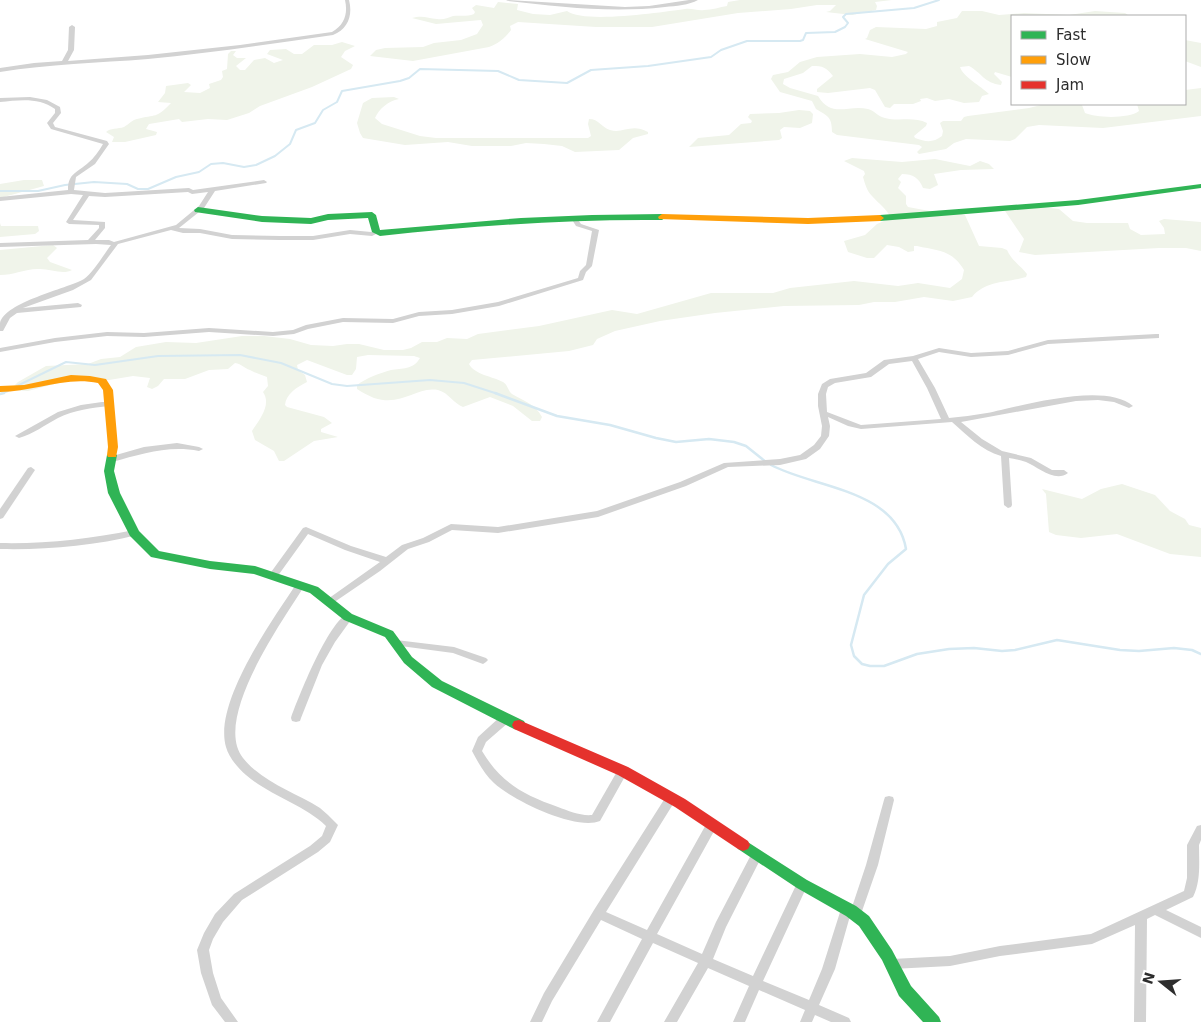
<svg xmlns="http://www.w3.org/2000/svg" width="1201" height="1022" font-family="'DejaVu Sans',sans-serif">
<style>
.green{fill:#f0f4ea}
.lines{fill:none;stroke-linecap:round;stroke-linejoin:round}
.stream-far1{stroke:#d6e9f2;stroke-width:2}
.stream{stroke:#d6e9f2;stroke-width:2.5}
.street{fill:#d2d2d2;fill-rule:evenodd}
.fast{fill:#30b455;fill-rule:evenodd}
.slow{fill:#ff9f0a;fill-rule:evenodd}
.jam{fill:#e5322d;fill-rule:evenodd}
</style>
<rect width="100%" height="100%" fill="#fff"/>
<g class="green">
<path d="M740 0H892L875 2 877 6 876 10 852 15 826 12 830 11 836 5H817L791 9 738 13 652 27H596L518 22 510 26 511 30C505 38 498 44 489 47L413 61 370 56 376 50 385 48 423 47 434 43 461 40 477 34 483 25 481 20 436 24 412 18C422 15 428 18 437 19 444 20 447 18 453 16 460 15 466 17 474 14L475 12 472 8 476 5 494 8 498 2 518 4 517 10 533 14 550 15 567 11C584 24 662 12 685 9 692 8 698 11 704 10 712 10 720 7 727 6L728 2Z"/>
<path d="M962 11H982L999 15 1024 13 1069 15 1095 11 1125 13 1128 15 1124 16H1012V77L995 72 994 74 1002 82 1001 85C984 83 982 73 969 66L960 67C963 77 981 86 989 94L982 96 979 102 964 103 949 99 935 101 927 98 920 99 921 101 913 104H894L890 108 885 107 875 90 870 88 828 93 817 92V89L833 76C826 67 823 66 812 66L803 73 784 79 783 84 790 88 818 96C832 119 848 104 868 109 874 110 878 117 885 118 899 122 913 116 927 123L926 126 914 136 915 138C926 142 933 143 942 136L943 131 940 123 943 121H961L964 117 968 116 1029 108 1045 104H1084L1082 105 1085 113C1096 118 1129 119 1139 111L1137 104H1185V90L1201 88V116L1103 128 1039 125 1027 127 1015 139 1010 141 966 139 954 143 946 149 919 154 917 152 922 147 919 145 837 135 832 132C832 117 828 116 816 109L812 101 780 92 771 79 773 75 788 72 800 62 817 57 860 54 892 57 906 54 908 52 865 39 867 38 870 30 876 27 926 29 937 26V22L957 18Z"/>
<path d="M1185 40 1201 43V67L1185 61Z"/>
<path d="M342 42 355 46 345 51 341 57 353 65 351 69 312 87 260 106 249 113 227 120 208 119 182 122 179 119 149 124 146 129 157 132 156 135 125 142H112L114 137 106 132C110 128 118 129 124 127 129 124 132 120 137 119 156 114 156 119 171 103L158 102 165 93 166 86 188 83 191 85 184 92 200 93 210 88 209 84 221 80 223 77 222 71 227 69 228 54 231 51H236L233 55 237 58H246L236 66 240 70H245L254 60 265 58 274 63 283 60 267 54 270 50 286 49 294 54H302L314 45H332Z"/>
<path d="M394 97 399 99C388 101 379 109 375 118L382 124 420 136 436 138H588L591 136 588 124 589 119C599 119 601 127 610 130 623 134 631 123 648 132V134L633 138 619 150 575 152 562 146 544 144 526 143 511 146H472L448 142 405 145 363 138 360 133 357 123 363 103 372 98Z"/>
<path d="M799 110 810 111 813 114 812 123 800 128 784 127 780 130 782 138 779 140 689 147 698 138 729 135 741 124 751 123 752 121 748 117 750 114 779 113Z"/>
<path d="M852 158 902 162 935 159 970 166 980 161 989 164 994 169 961 170 934 174 938 185 930 189 923 188C919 178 913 174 902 174L898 179 901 182 898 188 906 196V204L908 207 935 212H954L965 215 979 246 1002 248 1007 250C1012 261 1020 265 1027 274L1026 277C1007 283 986 280 972 297L953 301 924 297 895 302H874L859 305 784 306 715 313 660 321 615 331 597 339 593 345 569 351 472 360 469 364C475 375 492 376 503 382 508 385 508 391 512 394 524 401 535 404 542 417L540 421H532L513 406 490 397 463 407C453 403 449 393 438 390 416 386 403 407 374 398 368 395 363 393 357 389V385C366 378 380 373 391 370 402 368 413 370 420 358L414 356 368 355 357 357 356 369 352 375H347L307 360 297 365 298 370 305 375 307 382C297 387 286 394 285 405L287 407 324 417 332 423 321 429V432L338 437 314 441 284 461H279L274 451 255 440 252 431C259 420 272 405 263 392L268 386 267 377C261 375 255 373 250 370 244 368 242 364 235 363L228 369 209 370 185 379H164L158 386 152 389 147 387 150 378 133 376 97 382 85 379 58 383 28 391 10 390 18 382 46 366 88 364 101 359 120 357 136 347 166 342 196 343 242 336H264L290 339 311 345 333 346 347 344H359L384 350H403L411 348 422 342H437L447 338 467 339 478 334 539 326 612 310 637 314 711 293H773L790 288 854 281 898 286 918 283 950 288 962 279 964 270C952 250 939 251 917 246H914V251L908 252 899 247 887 245 874 258H867L848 252 844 241 865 235 877 224 891 218C886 208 879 204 872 196 867 191 865 184 863 177L865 174 864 171 844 161Z"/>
<path d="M24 180H42L44 186 0 198V184Z"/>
<path d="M1042 207 1059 209 1073 221 1087 223H1128L1130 229 1141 235 1165 234 1164 228 1159 221 1164 219 1201 222V251L1186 248H1159L1035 255 1019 252 1024 239 1005 211Z"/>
<path d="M0 223 1 226H38L39 231 35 234 0 237Z"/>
<path d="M53 245 57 248 47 258 50 262 72 270C63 275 51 269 40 269 27 268 14 275 0 275V250Z"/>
<path d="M1122 484 1155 495 1170 511 1185 519 1189 525 1201 528V557L1170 554 1117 534 1081 538 1056 535 1049 532 1046 494 1042 489 1082 499 1101 489Z"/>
</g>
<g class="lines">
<g class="stream-far1">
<path d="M0 191H38L65 185 94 182 127 184 138 189H148L176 177 199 172 211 164 223 163 244 167 256 165 275 156 290 144 296 130 315 123 323 110 337 102 342 91 400 81 409 78 420 69 498 71 519 80 567 83 591 70 648 66 711 57 721 50 747 41H800L803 40 806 33 835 32 845 27 848 23 843 17 846 14 914 8 939 0"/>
<path d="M17 386 66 362 95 365 158 356 240 355 281 363 332 384 347 386 430 380 464 383 498 394"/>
<path d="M0 394 8 391"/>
</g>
<g class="stream">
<path d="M495 393 557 416 610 425 656 438 676 442 709 439 734 442 746 446 766 462"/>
<path d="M0 394 4 393"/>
<path d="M771 465C814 488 896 489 906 549L888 564 864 595 851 645 854 656 862 664 870 666H884L917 654 949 649 974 648 1002 651 1015 650 1057 640 1120 650 1139 651 1174 648 1192 650 1201 654"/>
</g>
<g class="street">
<path d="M345 0H349C353 15 348 29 333 35 271 44 210 53 148 59 98 63 49 64 0 72V68L34 63 62 61 68 50 69 27 72 25 75 27 74 50 68 61 148 55 240 45 332 32C345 25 348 13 345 0Z"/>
<path d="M506 0 625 7 649 6 689 0H698C689 5 676 6 665 7 612 13 560 7 508 1Z"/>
<path d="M30 97 47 100 60 107 61 113 53 123 55 127 107 141 109 144 95 164 76 177 74 190 105 193 189 188 193 190 264 180 267 182 266 183 215 191 204 208 179 228 200 229 232 235 280 236H313L350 230 371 232 377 230 380 232 372 236 350 234 313 240H280L232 239 200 233H183L171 230 118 244 91 280 73 290 23 308 78 303 82 305 81 307 17 313 10 318 3 331H0C0 329 0 326 0 323 5 302 66 289 84 279 93 273 104 254 111 245L96 244 0 247V243L88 240 99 228V225L69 224 66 222 83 195 71 194 0 201V197L68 190C68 173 77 173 88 163 94 158 99 151 103 144L51 129 47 123 55 113V109C39 97 19 100 0 102V98ZM188 192 192 194 208 192 199 206 176 225 114 242 109 240H95L105 228V222L73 220 89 196 105 197Z"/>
<path d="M574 216 576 217 581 224 599 230 592 266 586 272 583 280 499 306 452 314 419 316 393 323 343 322 308 329 294 334 273 336 209 332 144 337 107 336 55 342 0 352V348L55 338 107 332 144 333 209 328 273 332 293 330 306 325 343 318 393 319 419 312 452 310 498 302 578 278 580 271 586 265 592 231 576 226 571 218Z"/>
<path d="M1156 334H1159V338L1048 344 1008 355 971 357 939 352 918 359 935 388 949 418C961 417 974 415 987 413 1021 406 1105 381 1133 406L1129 408 1114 402 1098 400 1076 401 961 422 982 439 1002 451 1031 458 1052 470H1064L1068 473C1055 483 1038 467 1026 462 1021 460 1015 459 1009 458L1012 505 1011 507 1008 508 1004 505 1001 456C982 451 966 434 952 422L861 429 848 426 828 417 830 426 829 436 820 449 806 459 780 465 728 467 686 486 598 517 498 533 452 530 429 542 408 549 380 571 333 603H327L325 601 380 562 345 550 308 534 277 577 274 578 269 575 303 528 306 527 351 546 386 557 402 545 423 538 451 524 498 527 597 511 680 482 724 463 780 459 800 455 814 445 821 436 822 426 818 406V394L822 384 830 379 866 373 884 360 913 356 939 348 971 353 1008 351 1048 340ZM912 361 927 388 941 419 861 425 827 412 826 394 828 387 835 383 871 377 889 364Z"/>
<path d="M102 402H109L113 404 109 406C92 408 74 410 58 418 45 425 33 434 19 438L15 436 58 412 81 405Z"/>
<path d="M177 443 199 447 203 449 199 451C168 445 142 454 112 462L108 459 109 457 144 447Z"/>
<path d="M31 467 35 470 3 518 0 519V509L28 468Z"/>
<path d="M134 530 137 531 138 533 137 535C93 546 46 550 0 549V543C45 544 89 539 134 530Z"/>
<path d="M300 582 305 585C283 620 212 719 243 758 262 782 294 792 320 808L328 815 338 825 330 842 318 852 242 900 223 922 213 939 209 950 213 973 221 998 238 1022H225L212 1005 201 973 197 950 204 933 215 914 234 894 310 846 322 836 326 826C303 804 270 796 246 775 238 768 229 758 226 747 213 703 273 619 297 583Z"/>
<path d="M348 614 351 615 353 617 335 642 322 665 301 718 300 721 296 722 292 721 291 718C298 698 329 620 348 614Z"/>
<path d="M396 640 454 647 486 658 488 660 486 662 483 664 453 653 393 645 391 643 393 641Z"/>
<path d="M505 715 509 716 510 719 509 722 486 742 482 751C501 783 524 795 558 807 569 811 580 816 592 815L619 768 623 767 627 768 628 771 600 821C576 831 512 800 494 783 484 774 478 762 472 751L478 737 501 716Z"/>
<path d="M671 794 675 795 676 798 675 801 606 912 647 930 708 821 712 820 716 821 718 824 657 934 702 954 716 922 753 851 757 849 761 851 763 854 726 927 713 959 753 976 798 881 802 879 806 881 808 884 763 981 809 1000 822 969 841 909 843 906 847 904 852 907 866 865 884 800 885 797 889 796 893 797 894 800 878 865 861 914 859 918 855 919 850 916 835 969 819 1005 849 1018 851 1022H831L815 1015 812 1022H800L805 1010 759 990 745 1022H733L749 986 708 968 677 1022H664L698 963 653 943 610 1022H597L642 939 601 920 552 1001 542 1022H530L544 993 594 910 667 795Z"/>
<path d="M1201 825V840L1199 845C1199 863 1201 881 1193 897L1166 910 1201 927V938L1155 915 1147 919 1146 1022H1134L1135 925 1092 944 1000 956 950 966 892 969 888 968 886 964 888 960 892 959 950 956 1000 946 1091 934 1184 891 1187 878V845L1197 826Z"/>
</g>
<g class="fast">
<path d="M1201 184V188L1078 205 880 221 876 218 880 215 1078 200Z"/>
<path d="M198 207 262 216 311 218 328 214 372 212 376 215 380 230 521 218 592 215 662 214 666 217 662 220C568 219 474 226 380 236L372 232 368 218 328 220 311 224 262 222 195 212 194 210Z"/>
<path d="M112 452 117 455 114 471 120 493 139 531 159 551 210 561 255 566 318 587 352 614 393 631 412 657 442 681 524 721 526 725 524 729 519 730 514 729 432 687 404 663 385 637 344 620 310 593 254 574 210 569 151 557 130 536 108 493 104 471 107 455Z"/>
<path d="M743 839 807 880 856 906 869 916 892 950 911 986 939 1017 941 1022H923L899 996 882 960 859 926 846 916 797 888 738 849 736 845 738 841Z"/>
</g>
<g class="slow">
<path d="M662 214 808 218 880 215 884 218 880 221 808 224 659 219 658 217Z"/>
<path d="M71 375 90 376 106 379 113 390 118 447 116 457H108L107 455 108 447 103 390 98 383C65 376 33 392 0 392V386L24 385Z"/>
</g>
<path class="jam" d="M519 720 628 767 685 799 748 841 750 845 748 849 743 851 738 849 675 807 618 775 514 729 512 725 514 721Z"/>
</g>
<rect x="1011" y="15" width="175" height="90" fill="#ffffff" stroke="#ababab"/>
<rect x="1021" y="31" width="25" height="8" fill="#30b455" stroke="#ababab"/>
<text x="1056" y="40" font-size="15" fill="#2d2d2d">Fast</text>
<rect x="1021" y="56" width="25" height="8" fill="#ff9f0a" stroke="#ababab"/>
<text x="1056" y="65" font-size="15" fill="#2d2d2d">Slow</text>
<rect x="1021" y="81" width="25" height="8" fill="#e5322d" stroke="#ababab"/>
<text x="1056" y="90" font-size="15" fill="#2d2d2d">Jam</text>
<g transform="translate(1161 982) rotate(287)" stroke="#ffffff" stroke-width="4" paint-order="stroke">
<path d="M0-4L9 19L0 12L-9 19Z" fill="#2d2d2d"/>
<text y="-8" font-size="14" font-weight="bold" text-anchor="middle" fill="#2d2d2d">N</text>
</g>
</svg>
